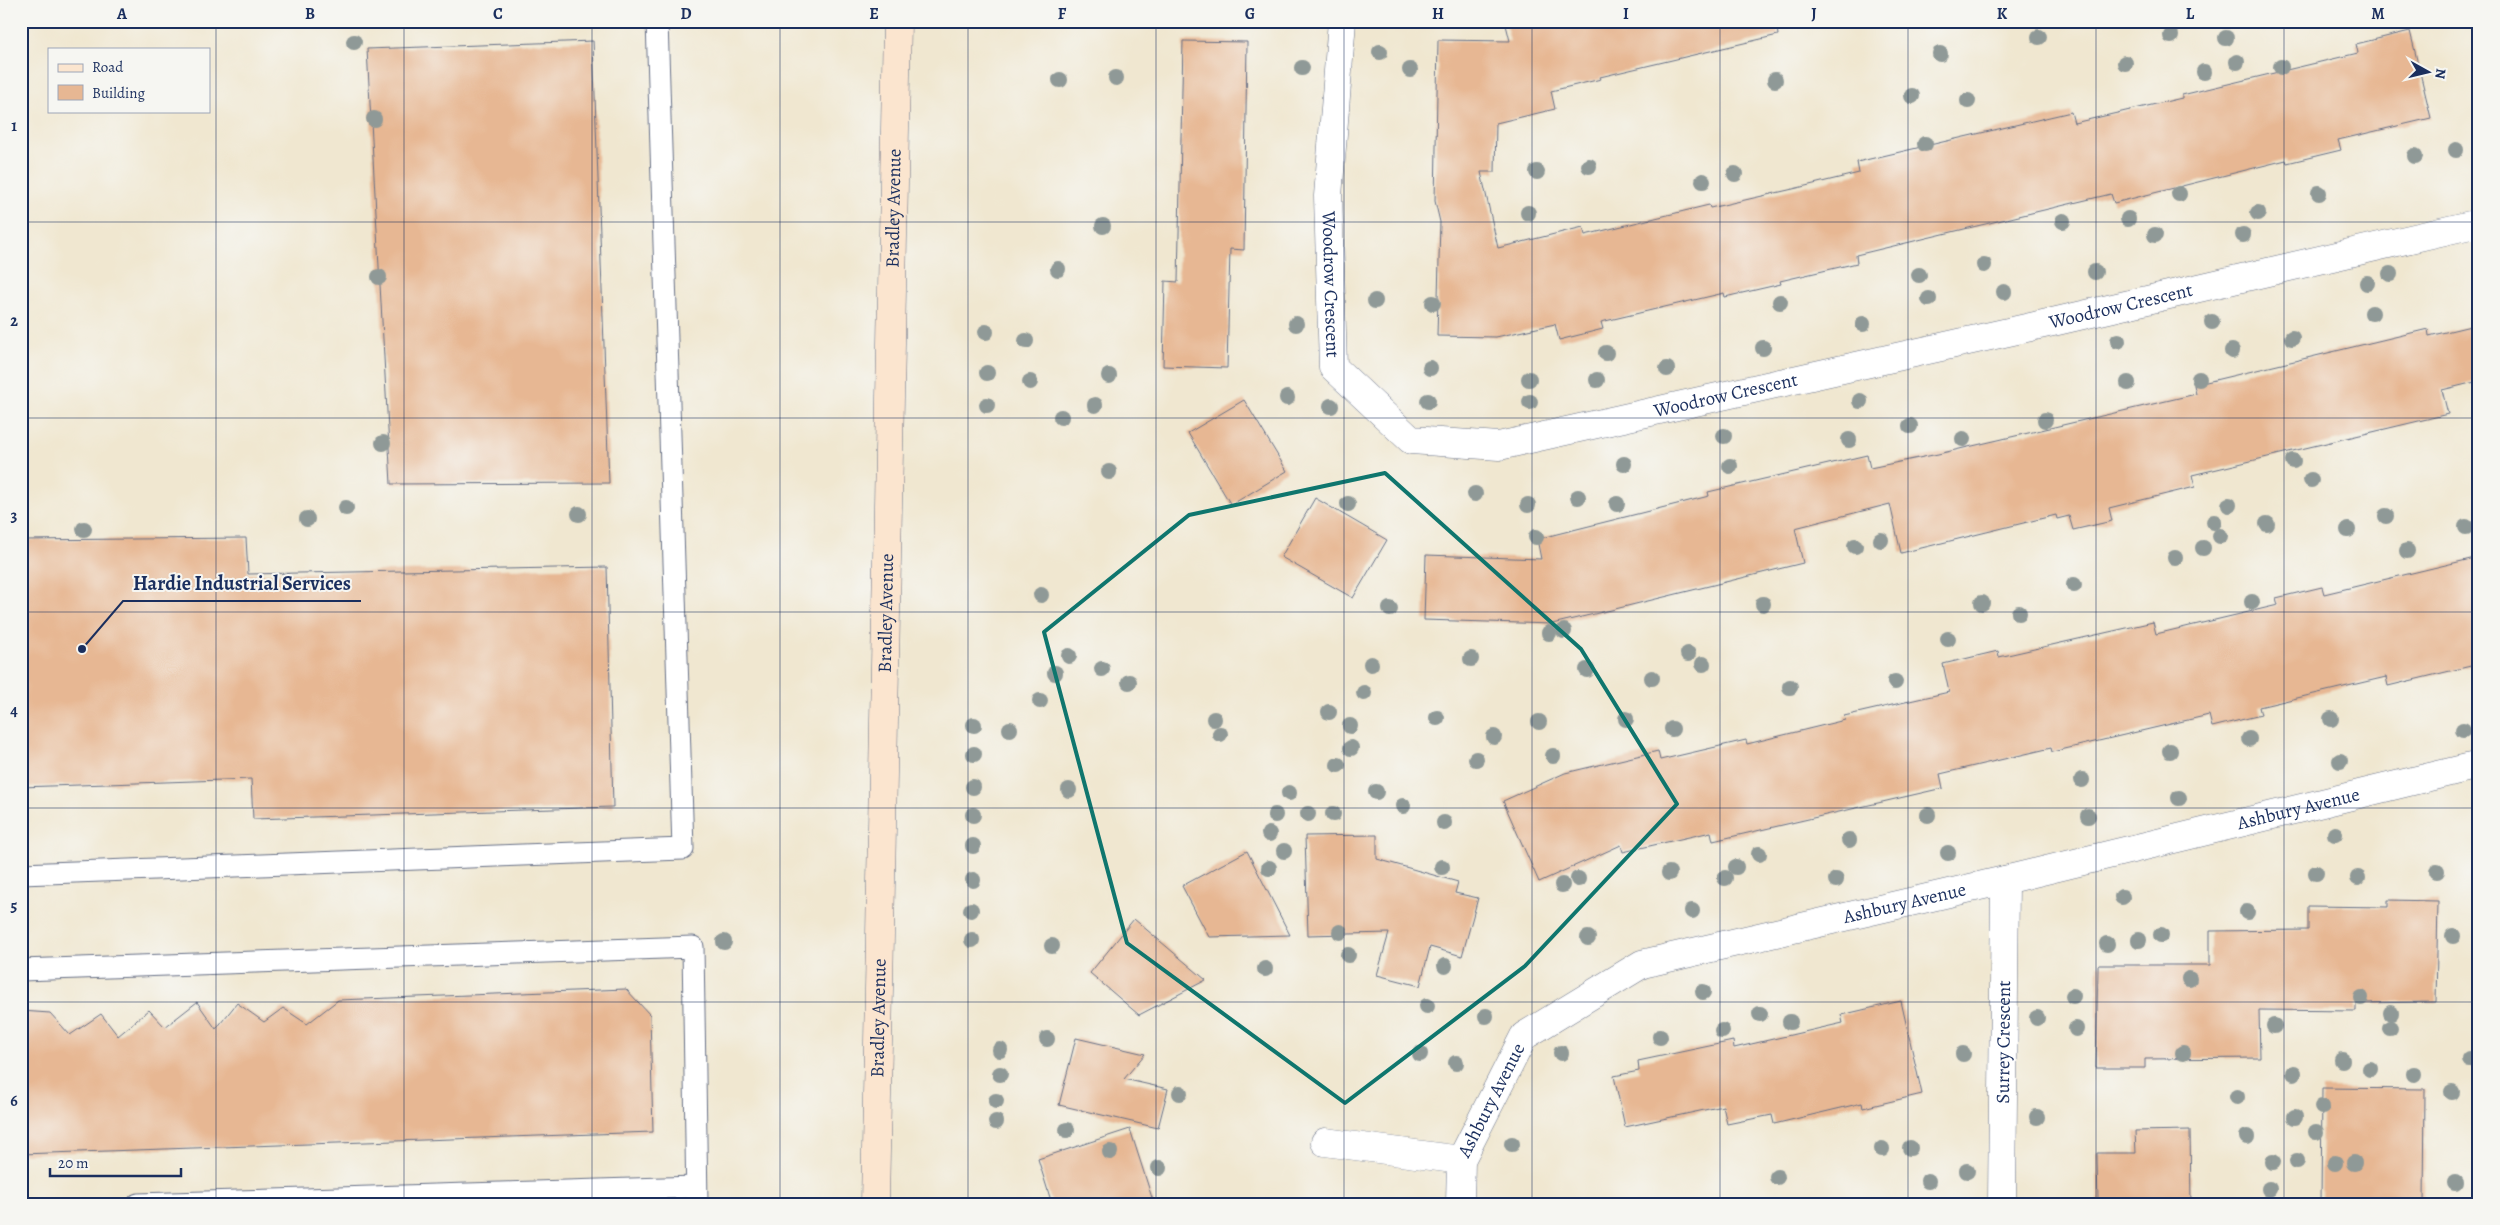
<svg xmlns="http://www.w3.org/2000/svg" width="2500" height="1225" font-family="Alegreya,serif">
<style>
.building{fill:#e7b793}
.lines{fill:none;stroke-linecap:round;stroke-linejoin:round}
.service-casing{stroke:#666f86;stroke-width:23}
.minor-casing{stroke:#666f86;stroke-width:29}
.secondary-casing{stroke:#666f86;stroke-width:29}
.service{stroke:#fff;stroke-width:21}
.minor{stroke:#fff;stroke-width:28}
.secondary{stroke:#fbe5cf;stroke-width:28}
.tree{fill:#8f9997}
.marked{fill:none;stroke:#0f766e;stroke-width:4;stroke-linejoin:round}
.grid{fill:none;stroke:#1b2f5e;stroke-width:1;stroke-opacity:0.55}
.labels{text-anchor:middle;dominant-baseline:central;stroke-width:4;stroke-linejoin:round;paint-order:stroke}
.street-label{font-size:19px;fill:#1b2f5e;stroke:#f6f6f2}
.leader{fill:none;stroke:#1b2f5e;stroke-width:2}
.callout-dot{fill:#1b2f5e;stroke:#f6f6f2;stroke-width:2}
.callout-label{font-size:20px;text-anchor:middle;font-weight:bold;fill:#1b2f5e;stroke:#f6f6f2;stroke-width:4;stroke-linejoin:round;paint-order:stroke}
.neatline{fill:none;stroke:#1b2f5e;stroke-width:2}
.grid-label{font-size:16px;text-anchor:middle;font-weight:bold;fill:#1b2f5e}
</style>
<rect width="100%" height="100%" fill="#f6f6f2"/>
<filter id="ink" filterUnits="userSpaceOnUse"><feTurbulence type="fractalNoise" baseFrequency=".02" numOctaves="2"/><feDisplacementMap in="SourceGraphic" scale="10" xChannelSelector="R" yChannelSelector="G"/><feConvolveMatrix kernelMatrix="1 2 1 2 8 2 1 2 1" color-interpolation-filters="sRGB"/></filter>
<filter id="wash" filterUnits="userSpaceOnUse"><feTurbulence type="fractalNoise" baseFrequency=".0096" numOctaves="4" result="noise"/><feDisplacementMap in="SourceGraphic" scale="20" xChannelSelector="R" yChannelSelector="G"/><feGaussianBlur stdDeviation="1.12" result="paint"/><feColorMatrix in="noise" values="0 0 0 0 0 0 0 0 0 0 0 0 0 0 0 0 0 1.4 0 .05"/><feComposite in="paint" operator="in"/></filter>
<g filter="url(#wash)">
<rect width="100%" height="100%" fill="#f0e7d0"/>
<g id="blocks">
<g class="building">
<path d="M1505 21H1776L1778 35 1600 77 1601 79 1551 91 1555 109 1496 123 1495 172H1481L1498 248 1583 227 1585 235 1709 205 1710 208 1793 189 1859 173 1857 162 2071 112 2074 123 2182 98V95L2358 53 2356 44 2410 31 2431 118 2338 140 2341 150 2287 163 2286 160 2114 203 2111 194 1935 236 1856 255 1857 263 1780 281 1781 284 1725 297 1724 293 1601 322 1603 329 1559 340 1555 324 1496 337 1437 336 1440 222 1435 201 1438 40 1510 41Z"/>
<path d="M593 41 609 483 391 484 367 49Z"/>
<path d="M1183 41 1247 42 1244 250 1230 249 1227 368 1163 366 1165 281 1178 282Z"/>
<path d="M2479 324V381L2442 390 2448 414 2192 475 2195 487 2109 508 2112 521 2073 530 2069 516 2057 519 2056 515 1901 553 1890 504 1795 528 1803 563 1611 610 1552 624 1424 620 1426 555 1541 559 1537 539 1709 496 1708 492 1867 455 1870 468 1938 454 2196 394 2194 385 2428 329 2429 336Z"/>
<path d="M1244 400 1287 471 1231 505 1188 433Z"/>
<path d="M1315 498 1387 540 1353 598 1281 557Z"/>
<path d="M246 538 248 574 607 567 613 807 253 819 251 779 21 787V540Z"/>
<path d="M2479 557V664L2388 686 2386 677 2259 707 2261 715 2212 727 2209 715 2052 752 2051 748 1940 774 1943 788 1713 841 1711 832 1623 852 1621 845 1539 882 1503 801 1565 773 1658 751 1660 760 1746 740 1747 744 1845 720 1844 716 1949 692 1943 664 1998 651 1999 657 2153 622 2156 634 2278 605 2276 598 2322 587 2324 594Z"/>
<path d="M1377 835V859L1458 882 1455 893 1478 898 1462 956 1430 947 1420 986 1377 975 1389 933 1308 935 1305 836Z"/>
<path d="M1247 851 1290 935 1209 937 1182 886Z"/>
<path d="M2388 900 2438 901 2436 1002 2356 1003V1011L2259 1010 2260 1058 2145 1059V1068H2096L2098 965H2210V931L2308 930V906L2388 907Z"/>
<path d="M1134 919 1206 980 1139 1015 1090 973Z"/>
<path d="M626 989 650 1015 653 1132 21 1154V1011L50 1013 70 1035 101 1014 118 1036 149 1010 165 1027 197 1002 216 1029 237 1003 264 1022 283 1008 307 1024 338 1000Z"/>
<path d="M1901 1001 1922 1094 1863 1108 1862 1103 1774 1124 1772 1115 1727 1124 1723 1106 1625 1127 1614 1076 1639 1071 1638 1061 1733 1041 1734 1048 1843 1023 1841 1015Z"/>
<path d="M1076 1038 1145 1054 1124 1079 1168 1089 1158 1128 1059 1105Z"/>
<path d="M2322 1088 2425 1089 2424 1204H2321Z"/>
<path d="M1130 1129 1154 1204H1052L1038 1159Z"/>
<path d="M2190 1130 2191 1204H2098L2097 1153H2136L2135 1131Z"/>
</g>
</g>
</g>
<g filter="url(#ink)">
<use href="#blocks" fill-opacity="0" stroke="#666f86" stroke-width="1"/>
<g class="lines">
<defs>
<g id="service">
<path d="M21 874 683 849 657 21"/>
<path d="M21 970 693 947 697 1204"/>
<path d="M138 1204 696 1187"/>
</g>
<g id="minor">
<path id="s1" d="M1342 21 1328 196 1333 367 1411 440 1499 446 2057 321 2479 223"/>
<path d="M1325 1142 1461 1160"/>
<path id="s2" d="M1460 1204 1461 1160 1524 1036 1642 964 2005 880 2479 765"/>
<path id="s3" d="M2002 1204 2005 880"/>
</g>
<g id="secondary">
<path id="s4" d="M875 1204 897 21"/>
</g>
</defs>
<use href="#service" class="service-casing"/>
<use href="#minor" class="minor-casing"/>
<use href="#secondary" class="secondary-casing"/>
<use href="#service" class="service"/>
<use href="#minor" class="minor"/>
<use href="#secondary" class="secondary"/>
</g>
<g class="tree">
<circle cx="2171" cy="36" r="8"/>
<circle cx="2039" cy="37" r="8"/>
<circle cx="2226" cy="38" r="8"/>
<circle cx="354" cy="42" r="8"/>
<circle cx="1380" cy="52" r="8"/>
<circle cx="1940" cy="54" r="8"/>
<circle cx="2237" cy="62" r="8"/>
<circle cx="2125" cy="63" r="8"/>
<circle cx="2281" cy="67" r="8"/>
<circle cx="1302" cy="68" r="8"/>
<circle cx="1410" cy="70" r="8"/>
<circle cx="2204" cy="72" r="8"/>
<circle cx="1116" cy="78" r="8"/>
<circle cx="1060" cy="80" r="8"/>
<circle cx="1775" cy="80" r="8"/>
<circle cx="1912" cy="96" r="8"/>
<circle cx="1968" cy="101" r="8"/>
<circle cx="374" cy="119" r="8"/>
<circle cx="1925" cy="144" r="8"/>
<circle cx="2456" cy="150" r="8"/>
<circle cx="2415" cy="156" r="8"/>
<circle cx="1589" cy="166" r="8"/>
<circle cx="1537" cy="172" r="8"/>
<circle cx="1735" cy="174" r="8"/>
<circle cx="1703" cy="181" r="8"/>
<circle cx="2319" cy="193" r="8"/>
<circle cx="2179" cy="194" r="8"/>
<circle cx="1528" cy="213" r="8"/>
<circle cx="2258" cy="213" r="8"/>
<circle cx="2128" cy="219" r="8"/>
<circle cx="2063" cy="221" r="8"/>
<circle cx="1103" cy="226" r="8"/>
<circle cx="2155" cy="235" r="8"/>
<circle cx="2243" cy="235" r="8"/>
<circle cx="1984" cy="265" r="8"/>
<circle cx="1058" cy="269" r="8"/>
<circle cx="2095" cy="272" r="8"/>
<circle cx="2390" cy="274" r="8"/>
<circle cx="1919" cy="275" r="8"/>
<circle cx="379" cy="277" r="8"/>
<circle cx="2367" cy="283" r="8"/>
<circle cx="2004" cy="292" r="8"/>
<circle cx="1929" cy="299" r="8"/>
<circle cx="1375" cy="301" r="8"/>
<circle cx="1780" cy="302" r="8"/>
<circle cx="1433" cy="303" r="8"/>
<circle cx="2372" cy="313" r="8"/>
<circle cx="2212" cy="322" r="8"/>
<circle cx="1296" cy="324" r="8"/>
<circle cx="1863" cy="324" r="8"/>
<circle cx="986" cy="332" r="8"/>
<circle cx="2292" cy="338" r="8"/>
<circle cx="1026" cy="341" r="8"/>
<circle cx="2118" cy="341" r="8"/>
<circle cx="1763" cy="348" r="8"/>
<circle cx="2232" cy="351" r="8"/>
<circle cx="1606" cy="353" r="8"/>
<circle cx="1430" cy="368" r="8"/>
<circle cx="1667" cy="369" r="8"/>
<circle cx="987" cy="373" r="8"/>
<circle cx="1109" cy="376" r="8"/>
<circle cx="1529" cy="379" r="8"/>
<circle cx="2199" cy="379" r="8"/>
<circle cx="1597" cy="380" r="8"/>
<circle cx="1030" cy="382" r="8"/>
<circle cx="2128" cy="383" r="8"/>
<circle cx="1287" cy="398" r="8"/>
<circle cx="1428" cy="401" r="8"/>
<circle cx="1860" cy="401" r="8"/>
<circle cx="1530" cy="402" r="8"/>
<circle cx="987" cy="405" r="8"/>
<circle cx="1095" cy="405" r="8"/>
<circle cx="1331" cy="406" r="8"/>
<circle cx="1061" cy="417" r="8"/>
<circle cx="2045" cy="420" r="8"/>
<circle cx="1910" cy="426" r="8"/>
<circle cx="1724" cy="436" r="8"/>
<circle cx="1963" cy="439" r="8"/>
<circle cx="1849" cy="440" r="8"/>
<circle cx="383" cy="443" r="8"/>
<circle cx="2293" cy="461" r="8"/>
<circle cx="1624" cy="464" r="8"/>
<circle cx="1730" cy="466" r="8"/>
<circle cx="1109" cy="472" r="8"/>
<circle cx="2311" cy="480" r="8"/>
<circle cx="1475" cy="494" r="8"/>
<circle cx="1578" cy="497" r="8"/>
<circle cx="1348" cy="504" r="8"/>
<circle cx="1617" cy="504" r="8"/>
<circle cx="1528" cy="505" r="8"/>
<circle cx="2229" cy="505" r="8"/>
<circle cx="346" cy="508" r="8"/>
<circle cx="579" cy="514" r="8"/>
<circle cx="2386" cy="516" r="8"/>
<circle cx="307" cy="519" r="8"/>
<circle cx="2214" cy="522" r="8"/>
<circle cx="2267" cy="524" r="8"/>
<circle cx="2466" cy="527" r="8"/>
<circle cx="84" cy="529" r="8"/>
<circle cx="2348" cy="530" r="8"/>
<circle cx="2220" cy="536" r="8"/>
<circle cx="1536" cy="537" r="8"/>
<circle cx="1881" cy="540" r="8"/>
<circle cx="1855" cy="546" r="8"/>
<circle cx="2203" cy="548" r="8"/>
<circle cx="2407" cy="551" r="8"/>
<circle cx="2175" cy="558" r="8"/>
<circle cx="2074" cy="585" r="8"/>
<circle cx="1041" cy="595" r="8"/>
<circle cx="2252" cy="602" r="8"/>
<circle cx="1982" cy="603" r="8"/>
<circle cx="1763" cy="604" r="8"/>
<circle cx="1390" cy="609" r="8"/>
<circle cx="2019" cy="613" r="8"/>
<circle cx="1564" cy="631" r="8"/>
<circle cx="1549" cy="633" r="8"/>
<circle cx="1948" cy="639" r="8"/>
<circle cx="1688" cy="654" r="8"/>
<circle cx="1069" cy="656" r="8"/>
<circle cx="1471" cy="659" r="8"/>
<circle cx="1371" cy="664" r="8"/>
<circle cx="1703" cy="664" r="8"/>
<circle cx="1102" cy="669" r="8"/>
<circle cx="1587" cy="670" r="8"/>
<circle cx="1055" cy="673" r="8"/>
<circle cx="1652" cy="678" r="8"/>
<circle cx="1129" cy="682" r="8"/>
<circle cx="1895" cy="682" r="8"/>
<circle cx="1790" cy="687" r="8"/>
<circle cx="1364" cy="693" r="8"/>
<circle cx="1040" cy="701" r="8"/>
<circle cx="1329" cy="712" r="8"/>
<circle cx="1437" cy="718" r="8"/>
<circle cx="1214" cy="719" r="8"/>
<circle cx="1626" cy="719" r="8"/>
<circle cx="2331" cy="719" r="8"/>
<circle cx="1539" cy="722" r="8"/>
<circle cx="974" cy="725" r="8"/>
<circle cx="1350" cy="726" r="8"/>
<circle cx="1010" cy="729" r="8"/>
<circle cx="1672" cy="729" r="8"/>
<circle cx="2463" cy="730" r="8"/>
<circle cx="1220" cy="734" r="8"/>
<circle cx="1494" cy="737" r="8"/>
<circle cx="2249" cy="739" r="8"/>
<circle cx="1351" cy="748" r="8"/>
<circle cx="2170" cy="751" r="8"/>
<circle cx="974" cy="754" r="8"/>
<circle cx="1553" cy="756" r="8"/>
<circle cx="1476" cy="759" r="8"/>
<circle cx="2340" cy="761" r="8"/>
<circle cx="1338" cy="765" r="8"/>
<circle cx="2082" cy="780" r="8"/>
<circle cx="973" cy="787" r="8"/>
<circle cx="1069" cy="790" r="8"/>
<circle cx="1376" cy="792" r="8"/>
<circle cx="1289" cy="793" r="8"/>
<circle cx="2179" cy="798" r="8"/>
<circle cx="1403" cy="806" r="8"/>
<circle cx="1308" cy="814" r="8"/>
<circle cx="1333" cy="814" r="8"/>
<circle cx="973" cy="815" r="8"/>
<circle cx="1275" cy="815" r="8"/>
<circle cx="1928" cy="815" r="8"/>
<circle cx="2088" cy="816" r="8"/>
<circle cx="1444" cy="823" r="8"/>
<circle cx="1269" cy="834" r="8"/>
<circle cx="2335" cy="834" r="8"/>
<circle cx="1849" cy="840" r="8"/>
<circle cx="973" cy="846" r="8"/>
<circle cx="1284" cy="851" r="8"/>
<circle cx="1948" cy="853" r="8"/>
<circle cx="1759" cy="854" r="8"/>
<circle cx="1442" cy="867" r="8"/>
<circle cx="1736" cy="867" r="8"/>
<circle cx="1269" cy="868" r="8"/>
<circle cx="2437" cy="871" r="8"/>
<circle cx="1669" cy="873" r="8"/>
<circle cx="2316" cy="873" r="8"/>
<circle cx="1725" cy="878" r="8"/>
<circle cx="2358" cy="878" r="8"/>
<circle cx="1578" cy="879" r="8"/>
<circle cx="973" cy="880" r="8"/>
<circle cx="1836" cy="880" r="8"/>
<circle cx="1562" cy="885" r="8"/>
<circle cx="2122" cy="897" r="8"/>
<circle cx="971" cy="910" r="8"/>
<circle cx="1692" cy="911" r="8"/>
<circle cx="2247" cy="912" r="8"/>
<circle cx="1340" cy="932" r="8"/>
<circle cx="2161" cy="935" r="8"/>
<circle cx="2453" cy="936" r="8"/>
<circle cx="1588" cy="938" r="8"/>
<circle cx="972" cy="940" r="8"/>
<circle cx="2139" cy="940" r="8"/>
<circle cx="724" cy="942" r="8"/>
<circle cx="2107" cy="944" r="8"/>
<circle cx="1052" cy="946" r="8"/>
<circle cx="1348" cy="955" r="8"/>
<circle cx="1445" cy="966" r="8"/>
<circle cx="1265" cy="969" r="8"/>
<circle cx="2189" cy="979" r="8"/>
<circle cx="1703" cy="992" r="8"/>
<circle cx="2073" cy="996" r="8"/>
<circle cx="2361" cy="998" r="8"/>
<circle cx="1427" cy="1006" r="8"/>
<circle cx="2391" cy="1013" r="8"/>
<circle cx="1760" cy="1014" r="8"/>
<circle cx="1486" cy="1016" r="8"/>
<circle cx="2037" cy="1018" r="8"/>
<circle cx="1790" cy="1022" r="8"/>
<circle cx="2274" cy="1026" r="8"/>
<circle cx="2390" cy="1028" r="8"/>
<circle cx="2076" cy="1029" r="8"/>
<circle cx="1722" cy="1031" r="8"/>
<circle cx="1660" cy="1037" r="8"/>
<circle cx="1047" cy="1039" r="8"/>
<circle cx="1000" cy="1050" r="8"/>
<circle cx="1561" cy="1053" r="8"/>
<circle cx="2183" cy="1053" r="8"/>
<circle cx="1420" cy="1054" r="8"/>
<circle cx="1963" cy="1054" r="8"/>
<circle cx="2469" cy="1059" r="8"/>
<circle cx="2342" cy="1060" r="8"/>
<circle cx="1456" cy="1063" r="8"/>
<circle cx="2370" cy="1069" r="8"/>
<circle cx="2294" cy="1073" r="8"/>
<circle cx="1000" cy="1074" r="8"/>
<circle cx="2414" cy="1074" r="8"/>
<circle cx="2452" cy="1092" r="8"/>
<circle cx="1180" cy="1093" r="8"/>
<circle cx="2237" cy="1097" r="8"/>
<circle cx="996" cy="1101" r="8"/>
<circle cx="2322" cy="1107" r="8"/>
<circle cx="2037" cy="1117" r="8"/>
<circle cx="2295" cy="1117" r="8"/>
<circle cx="996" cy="1122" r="8"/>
<circle cx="1067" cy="1130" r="8"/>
<circle cx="2316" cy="1132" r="8"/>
<circle cx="2247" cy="1137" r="8"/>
<circle cx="1512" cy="1144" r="8"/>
<circle cx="1910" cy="1148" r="8"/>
<circle cx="1882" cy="1149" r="8"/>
<circle cx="1110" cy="1152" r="8"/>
<circle cx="2297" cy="1161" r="8"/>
<circle cx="2273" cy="1162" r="8"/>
<circle cx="2335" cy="1163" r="8"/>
<circle cx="2354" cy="1163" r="8"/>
<circle cx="1159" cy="1168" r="8"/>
<circle cx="1967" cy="1171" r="8"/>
<circle cx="1777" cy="1177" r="8"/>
<circle cx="1928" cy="1181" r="8"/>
<circle cx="2455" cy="1183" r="8"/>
<circle cx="2269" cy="1189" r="8"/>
</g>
</g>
<path class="marked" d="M1385 473 1581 649 1677 804 1525 966 1345 1103 1127 943 1044 632 1189 515Z"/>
<path class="grid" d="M216 21V1204M404 21V1204M592 21V1204M780 21V1204M968 21V1204M1156 21V1204M1344 21V1204M1532 21V1204M1720 21V1204M1908 21V1204M2096 21V1204M2284 21V1204M21 222H2479M21 418H2479M21 612H2479M21 808H2479M21 1002H2479"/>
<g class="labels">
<g class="street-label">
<text stroke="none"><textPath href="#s4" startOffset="996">Bradley Avenue</textPath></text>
<text stroke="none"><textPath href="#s1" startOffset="264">Woodrow Crescent</textPath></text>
<text stroke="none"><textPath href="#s1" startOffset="1179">Woodrow Crescent</textPath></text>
<text stroke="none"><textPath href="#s1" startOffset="774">Woodrow Crescent</textPath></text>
<text stroke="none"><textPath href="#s4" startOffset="591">Bradley Avenue</textPath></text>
<text stroke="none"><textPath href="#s2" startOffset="996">Ashbury Avenue</textPath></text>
<text stroke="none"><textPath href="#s2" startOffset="591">Ashbury Avenue</textPath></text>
<text stroke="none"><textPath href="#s4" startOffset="186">Bradley Avenue</textPath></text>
<text stroke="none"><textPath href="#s3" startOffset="162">Surrey Crescent</textPath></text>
<text stroke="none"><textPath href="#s2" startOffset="111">Ashbury Avenue</textPath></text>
</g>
</g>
<path class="leader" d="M82 649L123 601H361"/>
<circle class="callout-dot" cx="82" cy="649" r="5"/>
<g class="callout-label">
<text x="242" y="590">Hardie Industrial Services</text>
</g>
<rect width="2500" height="1225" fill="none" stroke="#f6f6f2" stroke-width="55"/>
<rect x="48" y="48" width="162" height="65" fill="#f6f6f2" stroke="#9ea6b7"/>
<rect x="58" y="64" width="25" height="8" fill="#fbe5cf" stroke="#9ea6b7"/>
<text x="92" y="72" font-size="15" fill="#1b2f5e">Road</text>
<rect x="58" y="85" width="25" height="15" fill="#e7b793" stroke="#9ea6b7"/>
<text x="92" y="98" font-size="15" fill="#1b2f5e">Building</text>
<g transform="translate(2428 72) rotate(98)" stroke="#f6f6f2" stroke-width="4" paint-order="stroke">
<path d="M0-4L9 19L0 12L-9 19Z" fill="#1b2f5e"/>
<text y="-8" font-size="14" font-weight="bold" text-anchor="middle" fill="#1b2f5e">N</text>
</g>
<path d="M50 1168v8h131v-8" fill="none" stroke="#1b2f5e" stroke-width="2.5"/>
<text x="58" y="1168" font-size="15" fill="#1b2f5e" stroke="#f6f6f2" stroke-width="4" paint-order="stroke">20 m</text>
<rect x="28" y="28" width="2444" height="1170" class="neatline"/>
<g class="grid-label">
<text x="122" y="19">A</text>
<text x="310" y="19">B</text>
<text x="498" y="19">C</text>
<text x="686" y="19">D</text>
<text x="874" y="19">E</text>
<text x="1062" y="19">F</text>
<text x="1250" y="19">G</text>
<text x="1438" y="19">H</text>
<text x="1626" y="19">I</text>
<text x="1814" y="19">J</text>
<text x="2002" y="19">K</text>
<text x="2190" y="19">L</text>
<text x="2378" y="19">M</text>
<text x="14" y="131">1</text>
<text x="14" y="326">2</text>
<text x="14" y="521">3</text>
<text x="14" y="716">4</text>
<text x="14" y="911">5</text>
<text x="14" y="1106">6</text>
</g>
</svg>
